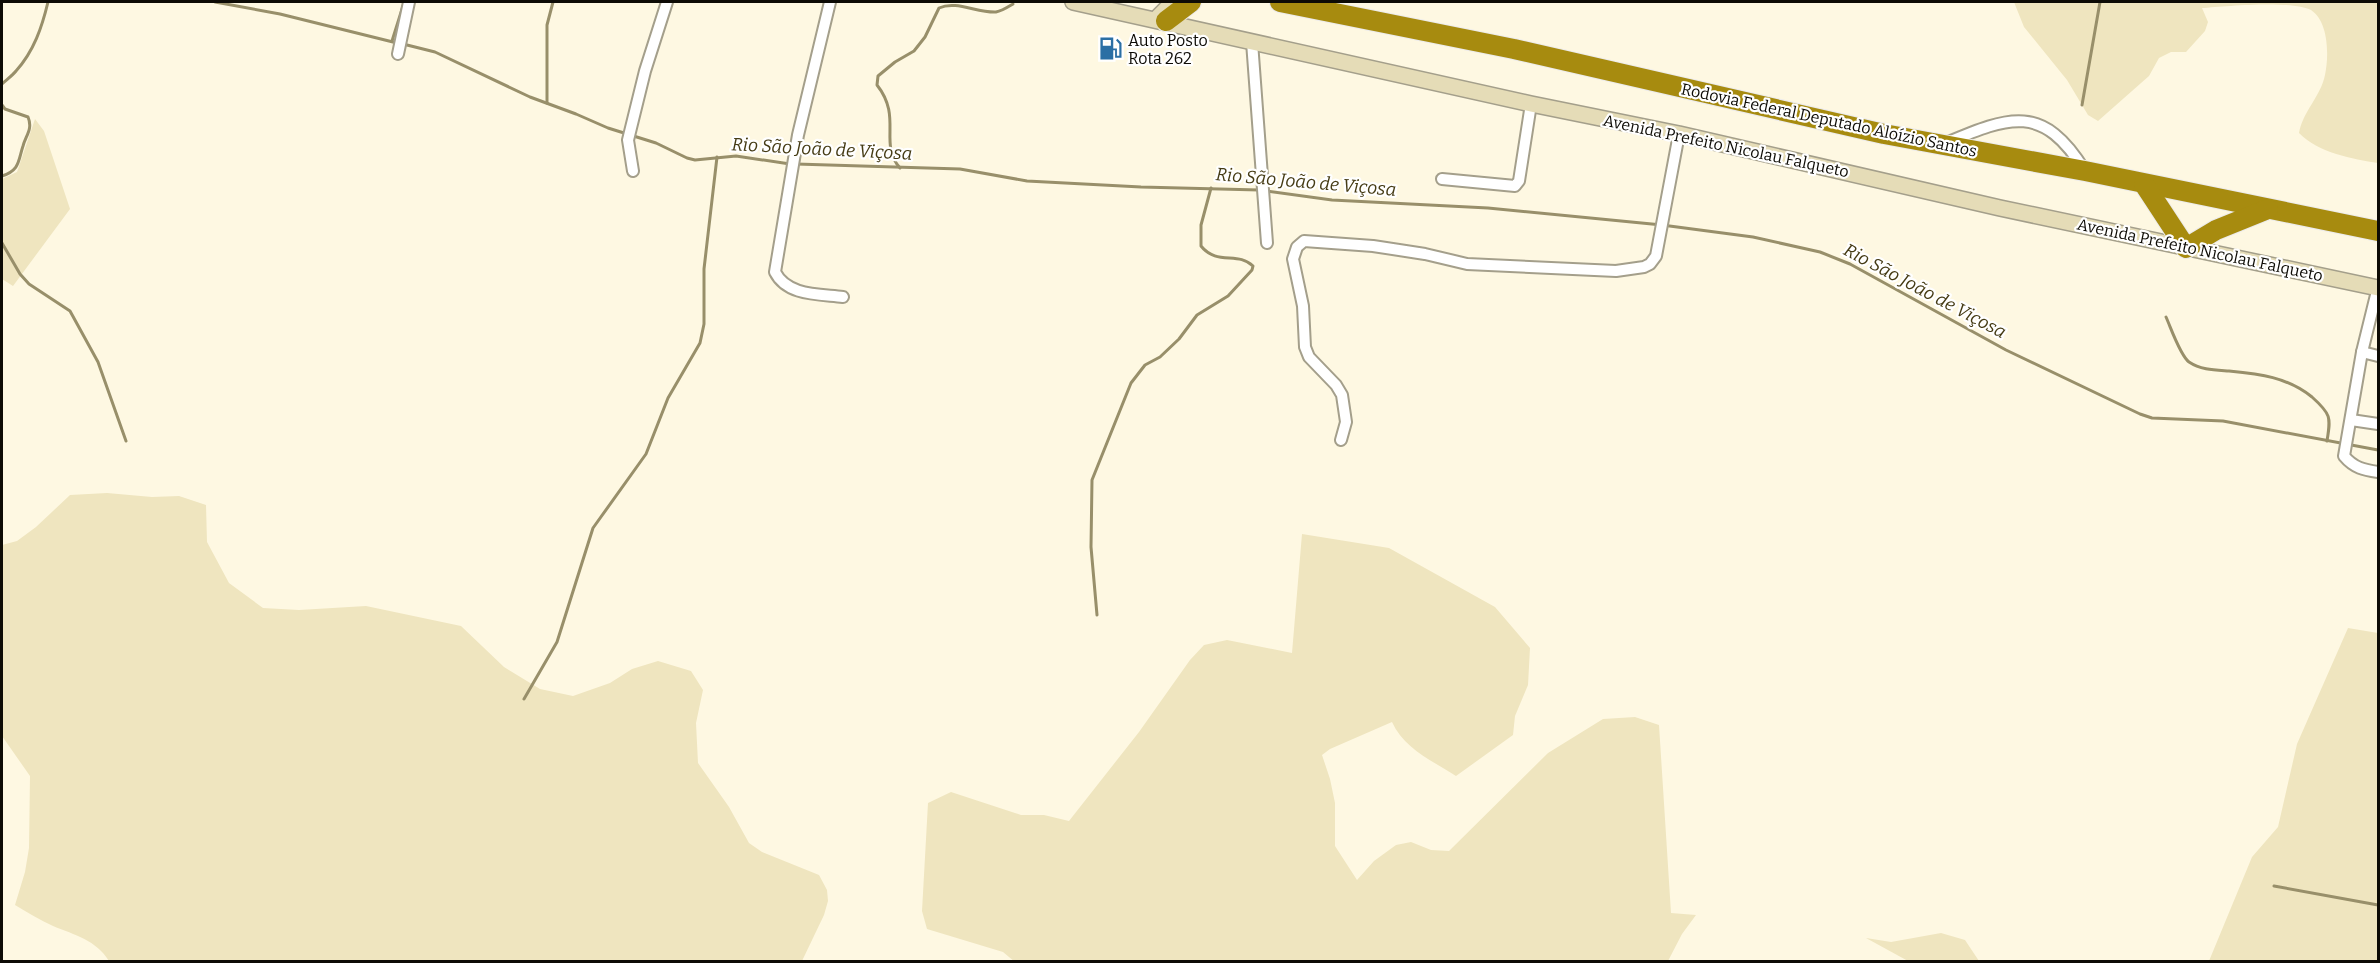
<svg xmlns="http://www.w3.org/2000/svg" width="2380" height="963" font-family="Bitter,serif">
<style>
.green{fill:#efe5bf}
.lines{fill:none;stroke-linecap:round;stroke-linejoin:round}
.stream{stroke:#988f6a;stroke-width:3}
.street-casing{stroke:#a49f8b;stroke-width:14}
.secondary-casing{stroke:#a49f8b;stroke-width:18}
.highway-casing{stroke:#ecebeb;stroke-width:22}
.street{stroke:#fff;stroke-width:10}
.secondary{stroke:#e5dcb7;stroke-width:15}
.highway{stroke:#a78b0f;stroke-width:20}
.labels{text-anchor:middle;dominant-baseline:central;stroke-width:4.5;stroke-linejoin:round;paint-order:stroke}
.poi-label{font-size:16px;fill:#0d0b05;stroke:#fff;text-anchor:start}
.street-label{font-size:16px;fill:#0d0b05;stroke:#fff}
.water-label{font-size:18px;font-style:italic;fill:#453b14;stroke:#fff}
</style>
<rect width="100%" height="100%" fill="#fef8e2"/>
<g class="green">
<path d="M2014 2H2378V163C2353 159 2318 153 2299 133 2303 111 2321 96 2325 75 2329 56 2329 22 2311 10 2292 0 2226 6 2202 8L2208 22 2205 31 2186 52H2171L2159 58 2149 76 2098 121 2088 115 2067 80 2024 27Z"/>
<path d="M35 119 44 131 70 209 13 286 2 279V179L17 172Z"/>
<path d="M107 493 152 497 179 496 206 505 207 542 229 583 263 608 299 610 366 606 461 626 504 667 540 689 573 696 610 683 632 669 658 661 691 671 703 690 696 723 698 763 729 807 749 843 762 852 819 875 827 890 828 901 824 915 802 961H109C96 940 75 935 53 926 40 920 27 912 15 905L25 872 29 848 30 776 2 736V545L17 541 36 527 70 495Z"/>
<path d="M1302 534 1389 548 1495 607 1530 648 1528 685 1515 716 1513 735 1456 776C1433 761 1404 749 1392 722L1330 749 1322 755 1330 779 1335 803V846L1357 880 1374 861 1396 845 1411 842 1431 850 1449 851 1548 753 1603 719 1635 717 1659 725 1671 913 1696 915 1682 934 1668 961 1015 962 1003 952 927 929 922 911 928 803 951 792 1021 815H1044L1069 821 1139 732 1190 660 1204 645 1227 640 1292 653Z"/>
<path d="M2348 628 2378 633V961H2209L2252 857 2278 827 2297 744Z"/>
<path d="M1941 933 1965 940 1979 961H1908L1866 938 1891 942Z"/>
</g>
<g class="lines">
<g class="stream">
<path d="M215 2 280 14 397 43"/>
<path d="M392 41 403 6"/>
<path d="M403 44 435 52 530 97 576 114 608 128 656 143 687 158 695 160 736 156 790 164"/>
<path d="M2 84C6 80 12 76 16 71 34 51 42 27 48 2"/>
<path d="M547 103V25L553 2"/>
<path d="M2 105 5 109 28 117C33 129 26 135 23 146 18 161 20 170 2 176"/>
<path d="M2082 105 2100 2"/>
<path d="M796 164 960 169 1027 181 1141 187 1259 190"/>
<path d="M900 168C878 143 903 118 877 85L878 76 895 62 914 51 925 37 939 8C956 0 977 13 996 12 1002 11 1008 7 1013 4"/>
<path d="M1266 191 1332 200 1488 208 1662 225 1753 237 1820 252 1850 264 2006 350 2140 414 2152 418 2223 421 2378 450"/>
<path d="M2 243 20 274 29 284 70 311 98 362 126 441"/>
<path d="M2166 317C2171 328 2180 355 2189 362 2201 370 2215 370 2229 371 2260 374 2287 377 2312 397 2331 414 2331 417 2327 441"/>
<path d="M1097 615 1091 547 1092 480 1131 383 1145 365 1160 357 1179 339 1197 315 1228 296 1252 270 1253 266C1238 251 1217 266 1201 246V225L1211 188"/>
<path d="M524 699 557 642 593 528 646 454 668 398 700 343 704 324V269L717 157"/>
<path d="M2274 886 2378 905"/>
</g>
<defs>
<g id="street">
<path d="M830 2 798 135 775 272C787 296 819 294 843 297"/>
<path d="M1252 42 1267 243"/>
<path d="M398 54 409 2"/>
<path d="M1946 143C2010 116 2043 103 2085 171"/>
<path d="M633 171 628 140 645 71 667 2"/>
<path d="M1442 179 1515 186 1519 181 1531 104"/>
<path d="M2378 287 2362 352 2344 456C2354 468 2364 470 2378 472"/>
<path d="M2362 352 2378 356"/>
<path d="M2351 420 2378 424"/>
<path d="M1341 440 1346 422 1342 395 1336 385 1309 357 1305 347 1303 306 1293 259 1297 247 1304 241 1373 246 1425 254 1467 264 1616 271 1644 267 1650 264 1656 256 1679 134"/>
</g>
<g id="secondary">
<path d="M1073 2 1531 104 1679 134 2000 208 2378 288"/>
<path d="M1156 19 1173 2"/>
</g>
<g id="highway">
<path d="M1280 2 1514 49 1884 134 2085 171 2378 231"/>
<path d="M1166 21 1191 2"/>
<path d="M2144 184 2186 248 2216 230 2268 209"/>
</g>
</defs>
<use href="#street" class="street-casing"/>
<use href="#secondary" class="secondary-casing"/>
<use href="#highway" class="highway-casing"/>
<use href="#street" class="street"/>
<use href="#secondary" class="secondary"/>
<use href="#highway" class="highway"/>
</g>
<defs>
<symbol id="fuel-bare" viewBox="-9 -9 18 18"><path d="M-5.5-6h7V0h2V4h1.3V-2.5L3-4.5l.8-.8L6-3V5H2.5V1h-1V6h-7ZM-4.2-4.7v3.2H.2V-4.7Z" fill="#2b6fa4" stroke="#fff" stroke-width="2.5" paint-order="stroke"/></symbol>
</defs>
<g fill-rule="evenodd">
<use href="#fuel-bare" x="1094" y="32" width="33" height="33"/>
</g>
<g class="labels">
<g class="poi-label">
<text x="1128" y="40">Auto Posto<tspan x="1128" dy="18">Rota 262</tspan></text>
</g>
<g class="street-label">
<text transform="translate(1829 120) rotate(12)">Rodovia Federal Deputado Aloízio Santos</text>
<text transform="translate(1726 146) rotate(12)">Avenida Prefeito Nicolau Falqueto</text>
<text transform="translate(2200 250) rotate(12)">Avenida Prefeito Nicolau Falqueto</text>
</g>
<g class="water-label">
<text transform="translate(822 149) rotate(3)">Rio São João de Viçosa</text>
<text transform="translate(1306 182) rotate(5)">Rio São João de Viçosa</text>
<text transform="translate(1925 291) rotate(28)">Rio São João de Viçosa</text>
</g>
</g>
<rect width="2380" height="963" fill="none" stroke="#0d0b05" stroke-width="6"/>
</svg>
